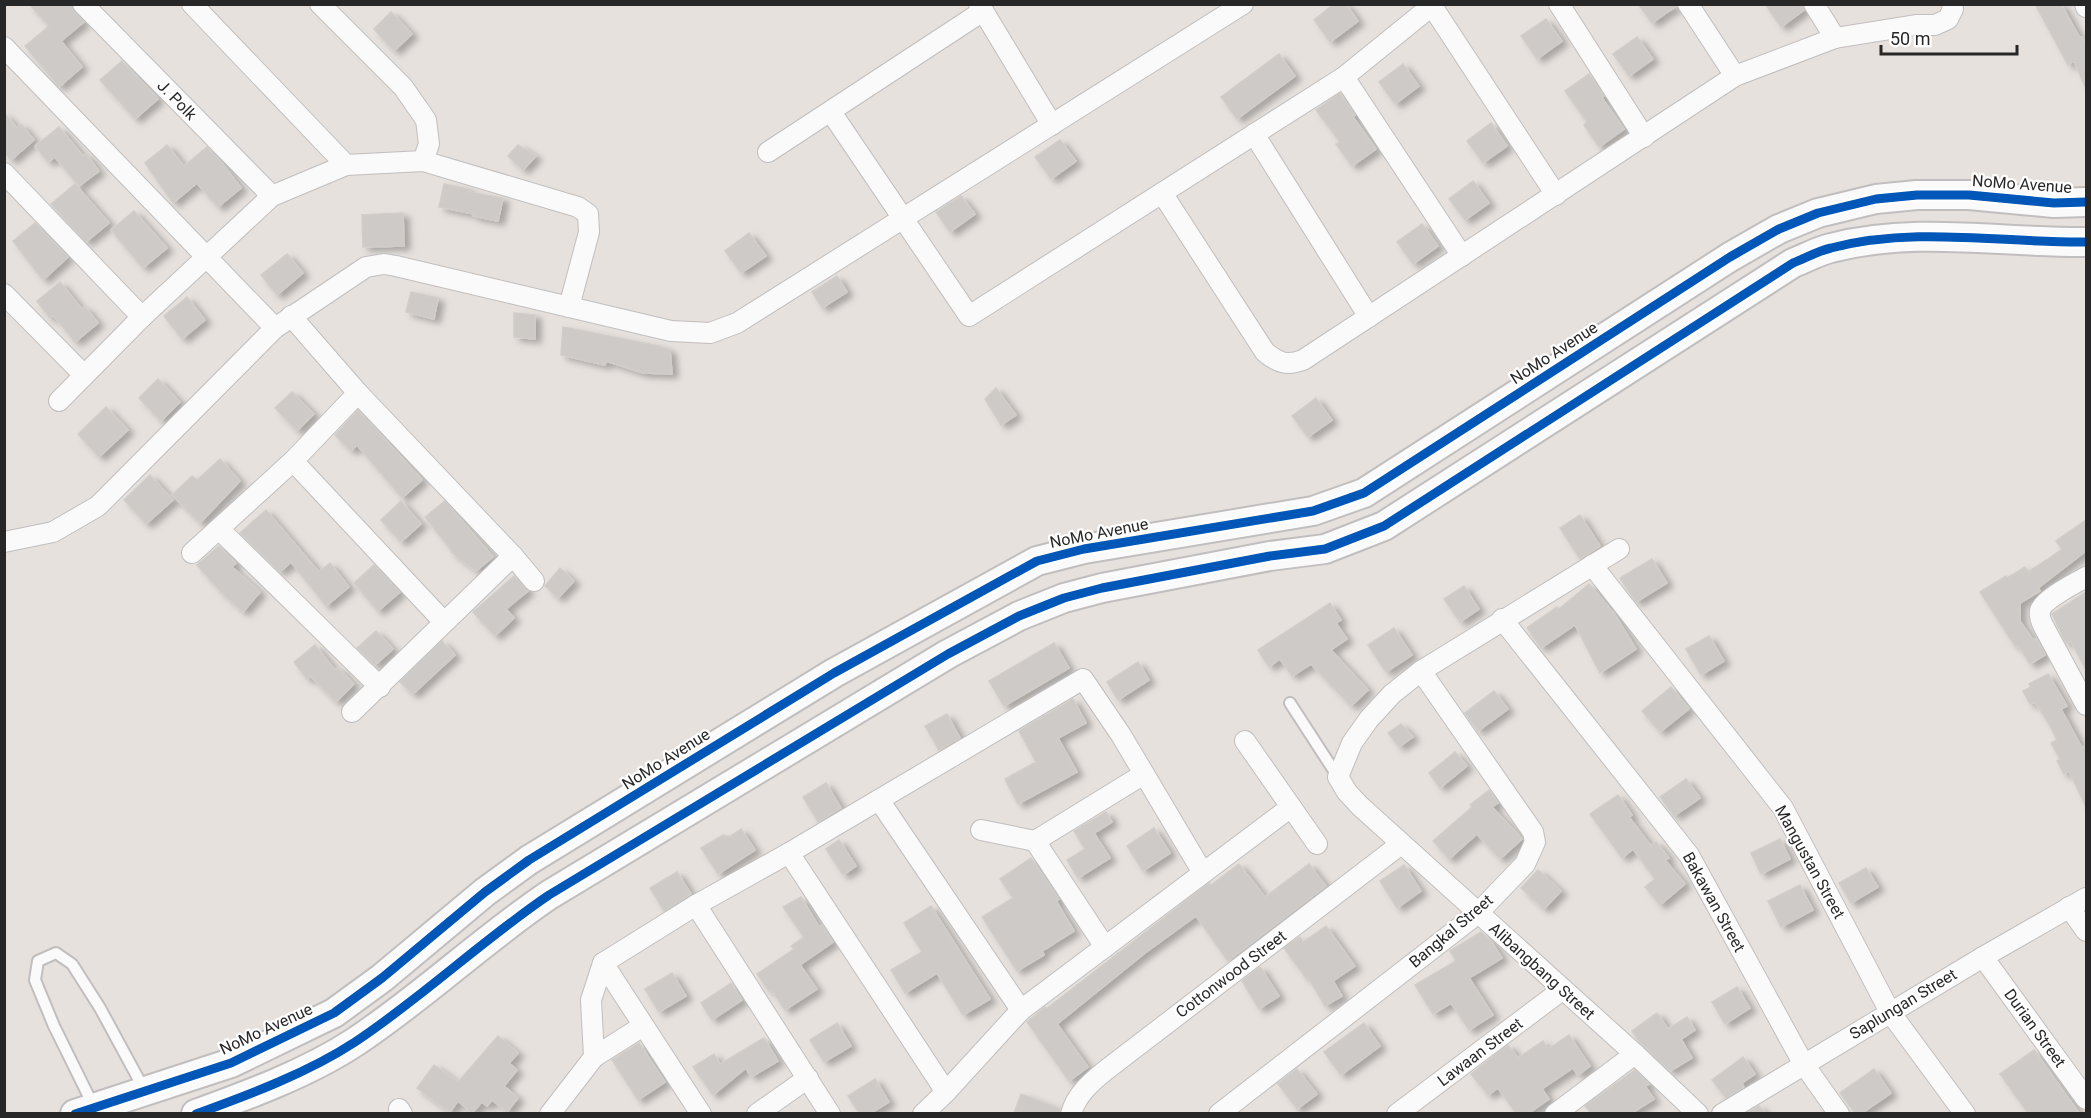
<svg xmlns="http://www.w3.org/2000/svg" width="2091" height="1118" font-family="Roboto,sans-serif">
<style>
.building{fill:#cdcac7;stroke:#d1cdc9;stroke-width:1.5;filter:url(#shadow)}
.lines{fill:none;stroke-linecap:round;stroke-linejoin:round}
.service-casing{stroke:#c0bebe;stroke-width:14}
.minor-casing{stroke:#c0bebe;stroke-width:22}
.secondary-casing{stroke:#c0bebe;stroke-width:32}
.service{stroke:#fbfafa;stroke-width:10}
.minor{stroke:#fbfafa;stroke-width:20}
.secondary{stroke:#fbfafa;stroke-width:28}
.cycleway-casing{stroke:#fff;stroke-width:13}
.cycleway{stroke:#0057b8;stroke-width:9}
.labels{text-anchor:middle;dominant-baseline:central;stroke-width:4.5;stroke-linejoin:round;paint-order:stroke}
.street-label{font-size:16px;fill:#272727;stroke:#fff}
</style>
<defs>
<filter id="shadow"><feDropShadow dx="6" dy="4" stdDeviation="3" flood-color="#0004"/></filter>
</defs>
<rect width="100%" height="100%" fill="#e6e1dd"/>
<g class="building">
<path d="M29 4H71L74 12 84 22 61 41 82 67 59 87 25 46 49 26Z"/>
<path d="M1334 4H1346L1358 21 1330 42 1314 20Z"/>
<path d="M1638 4H1676V6L1652 23Z"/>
<path d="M1765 4H1802L1804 10 1781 27Z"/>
<path d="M2035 4H2061L2080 38 2082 37 2086 45V89L2074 61 2068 65Z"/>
<path d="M391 12 412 34 394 51 374 29Z"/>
<path d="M1546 19 1562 41 1537 59 1521 36Z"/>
<path d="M1637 37 1653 59 1629 76 1613 54Z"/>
<path d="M1279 54 1295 76 1237 119 1221 97Z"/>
<path d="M122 61 158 99 135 119 100 80Z"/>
<path d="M1403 64 1419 86 1395 104 1379 82Z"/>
<path d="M1589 74 1604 96 1602 98 1624 129 1599 147 1584 125 1587 122 1565 91Z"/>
<path d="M1340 93 1355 115 1353 117 1376 149 1352 166 1336 144 1340 142 1316 110Z"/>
<path d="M4 113 17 128 21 124 34 140 11 160 4 152Z"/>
<path d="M1491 123 1507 146 1483 163 1467 141Z"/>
<path d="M59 127 83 156 86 154 99 171 79 186 55 157 48 162 35 146Z"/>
<path d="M1060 140 1076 161 1051 179 1035 157Z"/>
<path d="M167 145 184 166 207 147 221 162 241 188 218 207 197 183 173 203 145 163Z"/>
<path d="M518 145 536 156 523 170 508 156Z"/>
<path d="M1473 181 1489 203 1465 220 1449 199Z"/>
<path d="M75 184 109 223 86 242 51 204Z"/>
<path d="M444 184 469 189 468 192 503 198 498 221 473 216 474 214 439 207Z"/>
<path d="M961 196 975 214 950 232 936 212Z"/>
<path d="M134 211 167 248 143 268 111 230Z"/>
<path d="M403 213 404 246 363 247 362 215Z"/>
<path d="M35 223 68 257 43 280 13 241Z"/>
<path d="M1422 224 1438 246 1413 264 1397 242Z"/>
<path d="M749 233 766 256 741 273 725 251Z"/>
<path d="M287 254 303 273 277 295 261 275Z"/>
<path d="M837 276 847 292 822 308 812 292Z"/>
<path d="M60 282 82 309 85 307 98 323 75 342 53 315 50 318 37 301Z"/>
<path d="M411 292 438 298 434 319 406 312Z"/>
<path d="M187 297 205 320 182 339 164 316Z"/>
<path d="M514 313 535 315V339L514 337Z"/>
<path d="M563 327 659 346 670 350 672 374 643 373 606 361 605 365 561 355Z"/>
<path d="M158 379 180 402 161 421 139 398Z"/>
<path d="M996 388 1016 415 1001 425 985 399Z"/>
<path d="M292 392 314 414 297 431 275 408Z"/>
<path d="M1316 398 1332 420 1308 437 1292 416Z"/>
<path d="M106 407 128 430 99 457 78 434Z"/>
<path d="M358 410 422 480 402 498 357 445 351 451 335 435Z"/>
<path d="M220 459 240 481 200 523 172 495 192 476 197 480Z"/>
<path d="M150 475 173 500 146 524 124 500Z"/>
<path d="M401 501 421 524 401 542 381 520Z"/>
<path d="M445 501 493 557 476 571 451 552 452 551 425 517Z"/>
<path d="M266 510 319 572 330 563 349 587 326 606 291 562 280 572 240 533Z"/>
<path d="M1580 515 1600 546 1580 559 1560 528Z"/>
<path d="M2086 520V551L2038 588 2040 591 2020 603V621L2033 640 2037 639 2045 655 2030 664 2018 645 2015 646 1980 592 2006 576 2007 578 2025 567 2028 572 2048 559 2062 549 2056 541Z"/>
<path d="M219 546 236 563 232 567 260 592 243 612 221 592 197 565Z"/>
<path d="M1652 559 1667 583 1636 602 1620 578Z"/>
<path d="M374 565 400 592 378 611 354 583Z"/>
<path d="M560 568 574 581 558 598 545 586Z"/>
<path d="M514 576 528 591 506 609 514 618 495 636 473 612Z"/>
<path d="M1589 584 1615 615 1636 649 1600 673 1575 625 1541 648 1527 628 1557 607 1559 609Z"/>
<path d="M1464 586 1479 609 1460 622 1444 599Z"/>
<path d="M2086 592V670L2071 641 2066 643 2052 614Z"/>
<path d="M1330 603 1341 620 1336 623 1347 639 1331 650 1368 690 1351 706 1311 664 1292 676 1280 659 1269 667 1258 650Z"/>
<path d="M1394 628 1412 655 1386 672 1368 645Z"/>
<path d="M376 631 393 649 375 665 357 648Z"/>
<path d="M1709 636 1724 661 1701 675 1686 649Z"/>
<path d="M442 641 455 655 413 694 400 682Z"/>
<path d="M1054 643 1069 668 1004 706 989 681Z"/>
<path d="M315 645 335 670 338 668 354 684 336 702 310 676 307 679 294 662Z"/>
<path d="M1138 662 1149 680 1118 700 1107 682Z"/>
<path d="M2048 674 2067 706 2061 709 2082 748 2086 745V807L2069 771 2064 774 2057 761 2060 759 2051 743 2057 740 2049 724 2035 702 2030 704 2023 691 2031 687 2029 684Z"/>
<path d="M1671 687 1689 709 1660 732 1642 711Z"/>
<path d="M1494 691 1508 709 1478 731 1465 713Z"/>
<path d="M1073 699 1086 723 1058 738 1077 772 1018 804 1005 779 1036 762 1019 731Z"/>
<path d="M947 714 960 738 939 750 925 726Z"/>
<path d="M1401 724 1413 737 1399 747 1388 733Z"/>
<path d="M1455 752 1467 766 1440 788 1429 773Z"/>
<path d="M1686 779 1700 798 1674 816 1660 797Z"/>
<path d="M826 783 841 808 818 822 803 797Z"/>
<path d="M1489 790 1498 803 1492 807 1522 839 1500 859 1477 834 1449 859 1433 841 1472 807 1470 805Z"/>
<path d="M1618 795 1632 815 1629 817 1651 846 1656 842 1669 858 1665 860 1685 884 1660 905 1645 887 1655 879 1633 849 1622 858 1590 814Z"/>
<path d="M1106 812 1112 822 1094 833 1110 858 1078 878 1067 860 1085 849 1074 831Z"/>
<path d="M1154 828 1170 853 1143 871 1127 846Z"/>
<path d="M741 829 755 850 718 874 701 848 723 835 729 837Z"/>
<path d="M1780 839 1790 859 1761 874 1751 853Z"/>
<path d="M839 840 856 866 843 875 826 849Z"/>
<path d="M1031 858 1059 899 1056 901 1074 931 1042 951 1044 955 1017 971 982 917 1013 898 1000 879Z"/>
<path d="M1239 864 1265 897 1309 864 1326 886 1228 961 1196 916 1145 953 1057 1024 1088 1067 1069 1081 1027 1022 1045 1007 1046 1009 1209 883 1211 885Z"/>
<path d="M1404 865 1421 891 1397 908 1380 881Z"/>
<path d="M1866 868 1878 887 1851 903 1839 883Z"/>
<path d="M1538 870 1561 891 1544 909 1521 888Z"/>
<path d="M677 872 691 894 664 911 650 888Z"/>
<path d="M1800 885 1813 910 1781 927 1768 901Z"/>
<path d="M801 897 819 927 822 925 833 942 800 965 817 989 785 1010 771 989 769 991 757 974 794 949 791 946 804 937 783 907Z"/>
<path d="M931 906 990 999 963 1015 937 973 905 993 891 970 922 952 904 923Z"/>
<path d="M1326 926 1355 966 1333 981 1342 996 1325 1006 1308 977 1306 978 1284 948 1300 937 1303 942Z"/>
<path d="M1481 932 1491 941 1502 958 1469 978 1493 1015 1469 1030 1451 1003 1433 1014 1415 985 1456 961 1450 951Z"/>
<path d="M1260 967 1279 996 1259 1009 1242 981Z"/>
<path d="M672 973 686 996 659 1012 645 989Z"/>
<path d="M731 983 742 1000 712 1020 701 1003Z"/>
<path d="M1737 987 1750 1008 1725 1024 1712 1002Z"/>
<path d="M1657 1013 1668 1029 1687 1017 1695 1030 1681 1039 1692 1058 1670 1071 1638 1040 1632 1031Z"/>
<path d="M837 1023 851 1046 824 1062 810 1040Z"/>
<path d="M1364 1023 1380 1046 1341 1075 1324 1052Z"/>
<path d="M1569 1035 1590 1066 1578 1075 1573 1068 1542 1089 1549 1099 1529 1113H1516L1498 1088 1488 1095 1471 1074 1508 1045 1518 1058 1543 1041 1548 1049Z"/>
<path d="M498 1036 518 1053 509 1063 517 1070 504 1086 518 1098 507 1112 492 1100 487 1106 482 1102 472 1113 458 1101 450 1112 417 1088 434 1065 458 1082Z"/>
<path d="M764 1038 778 1061 751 1077 746 1068 713 1095 693 1067 714 1054 720 1064Z"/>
<path d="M639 1043 665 1082 638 1100 612 1060Z"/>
<path d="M2034 1050 2079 1113H2028L2000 1074Z"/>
<path d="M1743 1057 1755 1074 1742 1083 1744 1087 1726 1098 1712 1080Z"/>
<path d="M1297 1069 1317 1094 1297 1109 1278 1084Z"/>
<path d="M1874 1069 1891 1093 1862 1113H1855L1840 1093Z"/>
<path d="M1635 1070 1649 1084 1645 1086 1654 1099 1632 1113H1591L1585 1106Z"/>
<path d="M875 1079 889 1102 871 1113H859L848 1096Z"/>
<path d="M1021 1094 1060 1109 1059 1113H1014Z"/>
<path d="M1759 1106 1765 1113H1746Z"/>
</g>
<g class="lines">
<defs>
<g id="service">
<path d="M1290 703 1338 777"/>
<path d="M94 1107 54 1026 35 980 38 961 56 953 72 964 100 1008 145 1091"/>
</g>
<g id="minor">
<path d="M83 4 272 196"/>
<path d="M192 4 346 165"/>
<path d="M320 4 403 87 426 120 429 144 423 161"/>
<path d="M979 4 1052 125"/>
<path d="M1559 4 1644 137"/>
<path d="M1688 4 1735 76"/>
<path d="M1814 4 1835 38"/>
<path d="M2085 4 2086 7"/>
<path d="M1432 6 1556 195"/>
<path d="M4 47 275 328"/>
<path d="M1344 77 1462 256"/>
<path d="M831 112 969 316 1344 77 1434 4"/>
<path d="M1254 134 1369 317"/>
<path d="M768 152 983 11"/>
<path d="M4 173 142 317"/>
<path d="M1162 193 1265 352C1278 363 1287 366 1303 360L1735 76 1835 38 1916 25H1935L1948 19 1953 9 1952 4"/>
<path d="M4 294 84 375"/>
<path d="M291 316 358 393 513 556 534 581"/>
<path d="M59 401 142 317 272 196 346 165 423 161 578 207 588 214 589 232 569 307"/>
<path d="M293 461 444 622"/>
<path d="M219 529 380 687"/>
<path d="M4 542 53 532 98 506 275 328 366 267 384 264 396 266 671 331 710 333 737 323 1243 4"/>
<path d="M1619 549 1421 671 1392 694 1369 719 1352 743 1338 777 1347 792 1360 806 1635 1054 1698 1114"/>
<path d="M192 553 293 461 358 393"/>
<path d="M1592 565 1783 808 1890 1012 1965 1114"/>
<path d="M2086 577C2076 583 2043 599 2040 611 2039 617 2042 624 2045 629L2086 705"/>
<path d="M1502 619 1689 855 1803 1063 1839 1114"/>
<path d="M352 712 513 556"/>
<path d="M1245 741 1317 844"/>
<path d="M879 800 1021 1010"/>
<path d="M981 830 1035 841 1105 947"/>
<path d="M1035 841 1144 774"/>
<path d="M789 853 946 1092"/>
<path d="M696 905 830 1114"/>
<path d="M2069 907 2086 931"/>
<path d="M1983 957 2086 1099"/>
<path d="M603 963 701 1114"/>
<path d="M594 1057 591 1000 603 963 696 905 789 853 1083 679 1121 735 1203 873"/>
<path d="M399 1109 402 1114"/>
<path d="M550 1114 594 1057 643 1026"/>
<path d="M757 1114 808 1078"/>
<path d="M923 1114 946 1092 1021 1010 1291 807"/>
<path d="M1071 1114C1076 1095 1091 1082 1106 1070L1401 844"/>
<path d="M1219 1114 1477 914 1525 864 1535 842 1533 832 1421 671"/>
<path d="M1397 1114 1562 990"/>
<path d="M1555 1114 1635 1054"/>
<path d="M1722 1114 1983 957 2086 898"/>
</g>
<g id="secondary">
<path d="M75 1114 231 1063 334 1013 382 978 485 892 529 860 834 673 1037 561 1084 549 1313 511 1364 493 1730 257 1779 229 1818 213 1876 199 1917 195H1969L2054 203 2086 202"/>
<path d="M196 1114C248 1095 308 1073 355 1042 423 997 481 941 549 895L948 654 1019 616 1064 598 1102 588 1270 556 1325 549 1384 526 1793 263C1806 258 1818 251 1831 248 1916 226 2001 243 2086 242"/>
</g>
</defs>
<use href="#service" class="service-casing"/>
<use href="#minor" class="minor-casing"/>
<use href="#secondary" class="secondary-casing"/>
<use href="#service" class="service"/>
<use href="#minor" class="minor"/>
<use href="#secondary" class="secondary"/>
<defs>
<g id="cycleway">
<path d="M75 1114 231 1063 334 1013 382 978 485 892 529 860 834 673 1037 561 1084 549 1313 511 1364 493 1730 257 1779 229 1818 213 1876 199 1917 195H1969L2054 203 2086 202"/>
<path d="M196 1114C248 1095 308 1073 355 1042 423 997 481 941 549 895L948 654 1019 616 1064 598 1102 588 1270 556 1325 549 1384 526 1793 263C1806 258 1818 251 1831 248 1916 226 2001 243 2086 242"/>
</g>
</defs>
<use href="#cycleway" class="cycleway-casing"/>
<use href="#cycleway" class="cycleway"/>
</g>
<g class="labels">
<g class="street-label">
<text transform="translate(177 100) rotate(46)">J. Polk</text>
<text transform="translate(2022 184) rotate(4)">NoMo Avenue</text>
<text transform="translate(1554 353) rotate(-33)">NoMo Avenue</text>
<text transform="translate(1099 533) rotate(-11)">NoMo Avenue</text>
<text transform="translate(666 759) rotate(-32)">NoMo Avenue</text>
<text transform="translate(1810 862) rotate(61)">Mangustan Street</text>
<text transform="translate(1714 902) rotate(61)">Bakawan Street</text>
<text transform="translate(1451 931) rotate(-40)">Bangkal Street</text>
<text transform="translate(1542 971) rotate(42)">Alibangbang Street</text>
<text transform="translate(1231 974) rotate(-37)">Cottonwood Street</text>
<text transform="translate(1903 1004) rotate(-31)">Saplungan Street</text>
<text transform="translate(2035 1028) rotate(54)">Durian Street</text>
<text transform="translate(266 1029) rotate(-25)">NoMo Avenue</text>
<text transform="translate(1480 1052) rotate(-37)">Lawaan Street</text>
</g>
</g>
<rect width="2091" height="1118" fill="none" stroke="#272727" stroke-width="12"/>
<path d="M1881 45v9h136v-9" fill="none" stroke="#272727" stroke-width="3"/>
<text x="1890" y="45" font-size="18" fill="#272727" stroke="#ffffff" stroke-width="4.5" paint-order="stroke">50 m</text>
</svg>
